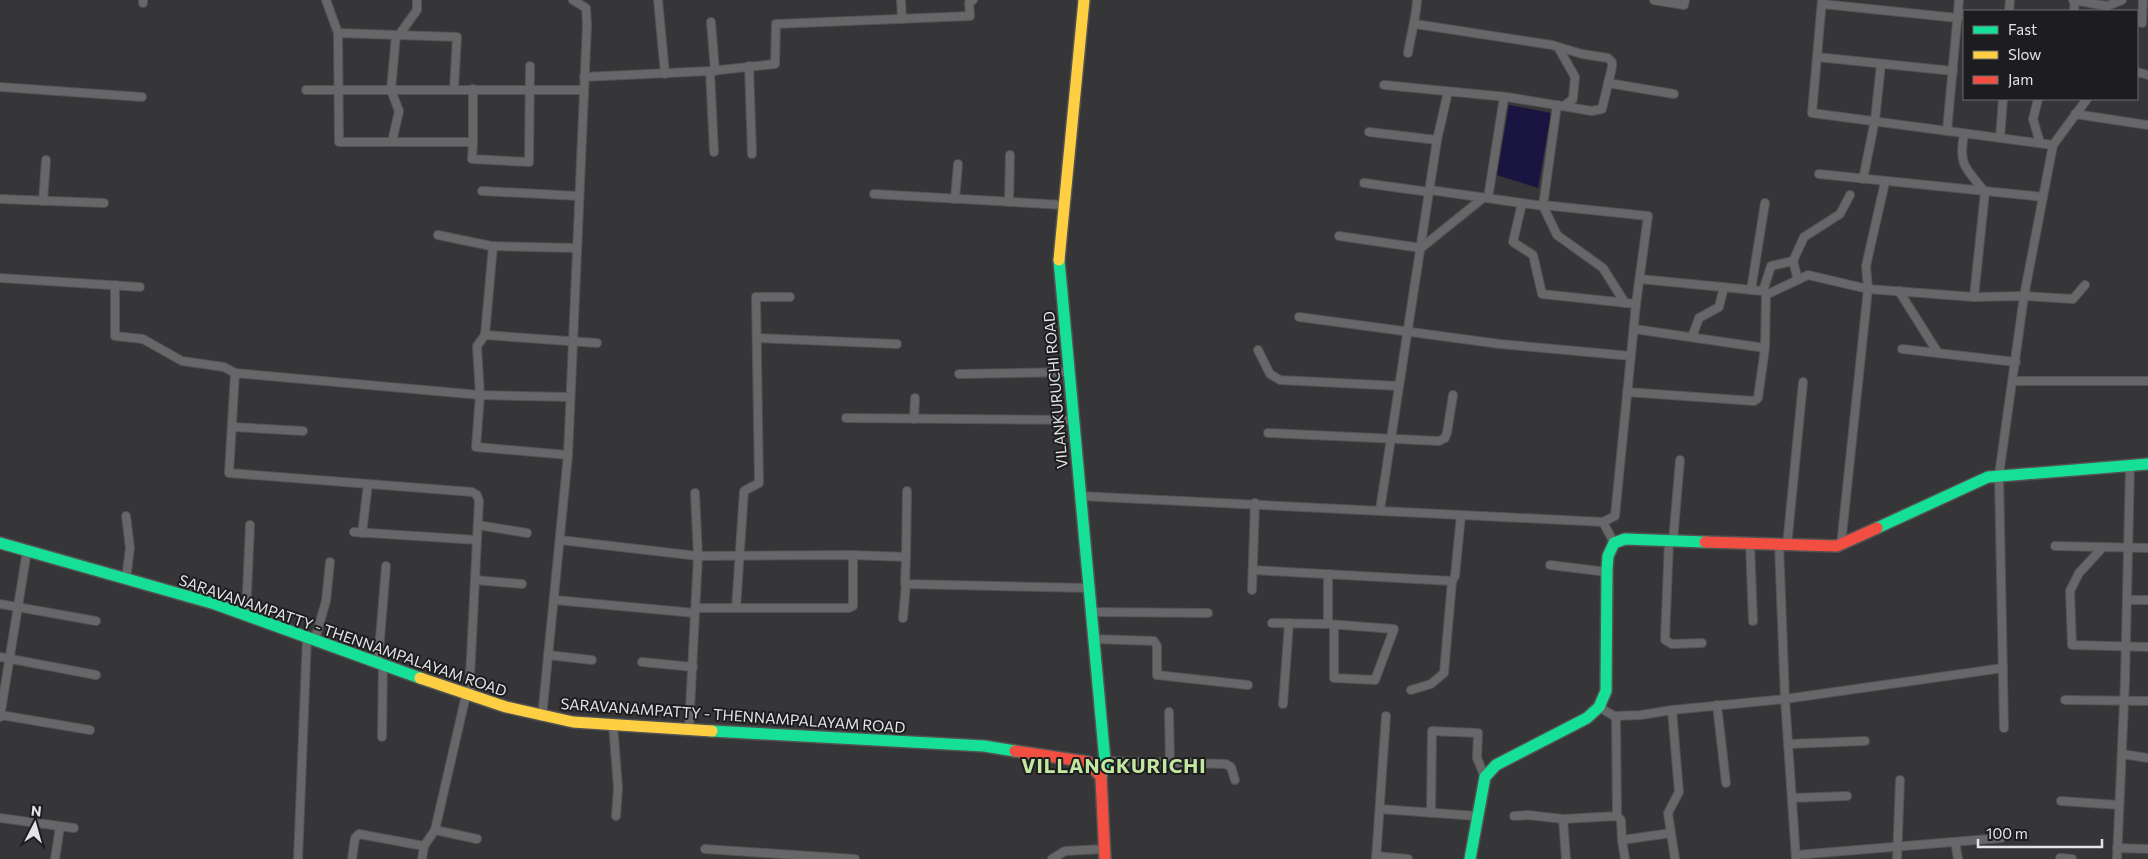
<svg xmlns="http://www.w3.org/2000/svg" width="2148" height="859" font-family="Commissioner,sans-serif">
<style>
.water{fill:#191440}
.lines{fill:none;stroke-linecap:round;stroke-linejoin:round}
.street-casing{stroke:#525253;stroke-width:10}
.fast-casing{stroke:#525253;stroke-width:14}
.slow-casing{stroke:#525253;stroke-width:14}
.jam-casing{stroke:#525253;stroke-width:14}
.street{stroke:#676769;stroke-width:8}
.fast{stroke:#16e098;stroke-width:11}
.slow{stroke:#ffcf43;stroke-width:11}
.jam{stroke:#f24e42;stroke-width:11}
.labels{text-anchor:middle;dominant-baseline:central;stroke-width:4;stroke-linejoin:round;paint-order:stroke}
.street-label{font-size:15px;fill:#e3e4e6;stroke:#1d1d1f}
.district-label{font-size:20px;font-weight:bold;letter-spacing:1px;fill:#c2e7a1;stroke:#1d1d1f}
</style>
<rect width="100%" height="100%" fill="#363638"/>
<path class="water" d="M1509 105 1551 113 1538 188 1497 175Z"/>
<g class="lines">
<defs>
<g id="street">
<path d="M326 0 338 33"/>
<path d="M658 0 665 74"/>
<path d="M901 0 902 19"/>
<path d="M1654 0 1684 5 1685 0"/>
<path d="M1822 0 1812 113 2053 145"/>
<path d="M2073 0 2107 6 2122 0"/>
<path d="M143 3V0"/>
<path d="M1822 4 1958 18"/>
<path d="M2009 11 2010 0"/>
<path d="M2074 11 2075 0"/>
<path d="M711 22 715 71"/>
<path d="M2142 23 2143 0"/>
<path d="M399 35 417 10V0"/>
<path d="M1558 47 1575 77 1573 99 1564 106"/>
<path d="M1408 53C1411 34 1416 19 1417 0"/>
<path d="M1817 57 1953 71"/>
<path d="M749 66 752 154"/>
<path d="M710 71 714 152"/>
<path d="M2137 72 2148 75"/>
<path d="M584 77 710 71 775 64 776 24 970 16 969 3 973 0"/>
<path d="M1608 83 1674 94"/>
<path d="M1384 85 1507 97 1592 111 1602 109 1612 67V62L1608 58 1582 54 1552 45 1415 24"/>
<path d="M0 87 142 97"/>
<path d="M454 89 457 37 338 33 339 142H473L472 159 529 162 530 66"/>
<path d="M306 90H583"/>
<path d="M2038 99 2033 119 2040 143"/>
<path d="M2075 114 2148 125"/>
<path d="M1947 131 1959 0"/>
<path d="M1369 132 1437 140"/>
<path d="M1964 134C1958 166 1966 168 1985 192L1974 297"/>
<path d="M2000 138 2003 99"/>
<path d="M392 142 399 111 391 90 396 35"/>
<path d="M473 142V89"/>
<path d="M1819 174 2043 197"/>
<path d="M1863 179 1875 120 1881 64"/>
<path d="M1364 183 1429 192"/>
<path d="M1430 190 1543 206 1557 105"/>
<path d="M482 191 578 196"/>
<path d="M874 194 1064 205"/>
<path d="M1488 198 1504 97"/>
<path d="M0 199 104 203"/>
<path d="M955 199 958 164"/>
<path d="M43 201 46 160"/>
<path d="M1009 202 1010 155"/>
<path d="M1522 203 1513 242 1533 255 1542 294 1636 304"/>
<path d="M1543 205 1648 216 1636 304 1615 516 1603 522"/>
<path d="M1543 206 1557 235 1603 268 1625 303"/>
<path d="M438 235 491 246 577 248"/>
<path d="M1339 236 1421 248 1483 198"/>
<path d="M493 246 485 335 477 346 480 395 476 447 568 455"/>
<path d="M1793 261 1798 280"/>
<path d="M0 278 140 287"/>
<path d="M115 285V336L143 339 182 361 224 367 235 373"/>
<path d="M1751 290 1765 203"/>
<path d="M1763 291 1771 266 1793 261 1804 237 1840 214 1850 195"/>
<path d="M1899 291 1938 353"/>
<path d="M1766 295 1808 275 1868 289 1974 297 2024 296 2073 299 2085 285"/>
<path d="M1299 317 1500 344 1631 356"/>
<path d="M1634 329 1765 348"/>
<path d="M485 335 597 343"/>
<path d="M1692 337 1699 318 1719 307 1724 287"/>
<path d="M757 338 897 344"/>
<path d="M1902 349 2016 362"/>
<path d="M1258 350 1270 374 1280 380 1399 386"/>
<path d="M959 374 1069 372"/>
<path d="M2014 381H2148"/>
<path d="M1627 392 1754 401 1758 398 1765 348 1766 294 1763 291 1640 279"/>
<path d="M846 418 1073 420"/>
<path d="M914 419 915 398"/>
<path d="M233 427 303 431"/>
<path d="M1268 433 1439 441 1445 438 1447 433 1453 395"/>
<path d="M1080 496 1603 522 1614 543"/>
<path d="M1380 510 1437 140 1448 92"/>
<path d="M126 516 130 548 126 579"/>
<path d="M478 525 527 533"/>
<path d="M354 532 477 540"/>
<path d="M362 533 368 484"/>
<path d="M560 540 698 556 695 493"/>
<path d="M1669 541 1665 640 1672 644 1702 643"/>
<path d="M1673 541 1680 460"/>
<path d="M1750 544 1753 621"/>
<path d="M1779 545 1785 699 1796 859"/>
<path d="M1841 545 1868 289 1866 266 1885 182"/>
<path d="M1787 546 1803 382"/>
<path d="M2055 546 2148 548"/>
<path d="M2103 547 2079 573 2070 591 2072 645 2148 647"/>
<path d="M853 555 906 557 905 584 1089 588"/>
<path d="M906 557 907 491"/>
<path d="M1550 565 1607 572"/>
<path d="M1253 570 1452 581 1455 576 1461 515"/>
<path d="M1328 574V624L1394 629 1375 680 1334 678V625"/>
<path d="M475 580 522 584"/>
<path d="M1252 590 1255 503"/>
<path d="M555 600 695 613"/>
<path d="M2127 600H2148"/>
<path d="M0 604 96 621"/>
<path d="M736 608 744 491 759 483 756 297H790"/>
<path d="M1091 612 1208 613"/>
<path d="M246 615 250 525"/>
<path d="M903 618 906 584"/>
<path d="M1272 623 1328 624"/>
<path d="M315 639 326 601 330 562"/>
<path d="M1094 639 1154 641 1157 646V675L1248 685"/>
<path d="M548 655 592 660"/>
<path d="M0 657 96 675"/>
<path d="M642 662 693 667"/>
<path d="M378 663 386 566"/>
<path d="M1411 690 1431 684 1444 673 1452 581"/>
<path d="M469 696 479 501 477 495 472 492 229 473 235 373 480 395 569 397"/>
<path d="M2065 700 2148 701"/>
<path d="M1283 704 1289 623"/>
<path d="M1717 705 1726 783"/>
<path d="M1599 707 1614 716 1641 715 1672 710 1785 699 2003 668"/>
<path d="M1169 712 1170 763"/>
<path d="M0 715 90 730"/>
<path d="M1616 716 1617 816"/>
<path d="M0 717 27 551"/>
<path d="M542 717 568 455 587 25 586 8 573 0"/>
<path d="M613 724 618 788 616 816"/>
<path d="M689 728 698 556 853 555V606L848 608H696"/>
<path d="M2004 728 1999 475 2024 296 2053 145 2087 99"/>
<path d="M382 737 383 664"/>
<path d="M1788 744 1865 741"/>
<path d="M2122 754 2148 758"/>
<path d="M1105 761 1226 764 1231 767 1235 780"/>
<path d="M1793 798 1847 796"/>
<path d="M2061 801 2119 805"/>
<path d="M1380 809 1477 816"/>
<path d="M1431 813 1432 731 1478 733 1477 758 1485 777"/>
<path d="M1514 816 1528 815 1563 819 1617 816 1621 820 1622 840 1671 833 1668 813 1679 792 1672 710"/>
<path d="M0 818 74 828"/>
<path d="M1563 819 1566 859"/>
<path d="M435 830 477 839"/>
<path d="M1671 833 1675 859"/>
<path d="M1622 840 1625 859"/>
<path d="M1955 842 1958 859"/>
<path d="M2117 848 2148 849"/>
<path d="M705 849 855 859"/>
<path d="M1796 855 2001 838"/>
<path d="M1376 856 1408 859"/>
<path d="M2060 858 2072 859"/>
<path d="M55 859 60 826"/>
<path d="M298 859 307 637"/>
<path d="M352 859 355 838 359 834 424 846"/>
<path d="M422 859 424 846 435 830 466 695"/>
<path d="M1052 859 1065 851 1104 849"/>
<path d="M1376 859 1386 716"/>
<path d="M1897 859 1900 780"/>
<path d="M2117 859 2125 680 2130 466"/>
</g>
<g id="fast">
<path d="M1059 260 1105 761 1101 777"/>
<path d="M1877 528 1988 477 2148 464"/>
<path d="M0 543 215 604 420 678"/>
<path d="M712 731 984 746 1015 751"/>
<path d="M1470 859 1485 777 1496 765 1587 718 1599 707 1606 691 1607 569 1608 556 1614 543 1625 539 1705 542"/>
</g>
<g id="slow">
<path d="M1059 260 1084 0"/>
<path d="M420 678 506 707 573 722 712 731"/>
</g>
<g id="jam">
<path d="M1705 542 1837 546 1877 528"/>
<path d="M1015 751 1088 762 1101 777 1105 859"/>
</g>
</defs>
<use href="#street" class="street-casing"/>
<use href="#fast" class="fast-casing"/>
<use href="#slow" class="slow-casing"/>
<use href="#jam" class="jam-casing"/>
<use href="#street" class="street"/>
<use href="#fast" class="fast"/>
<use href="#slow" class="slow"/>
<use href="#jam" class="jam"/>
</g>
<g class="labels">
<g class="street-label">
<text transform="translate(1055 390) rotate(-95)">VILANKURUCHI ROAD</text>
<text transform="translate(343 635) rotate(19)">SARAVANAMPATTY - THENNAMPALAYAM ROAD</text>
<text transform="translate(733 715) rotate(4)">SARAVANAMPATTY - THENNAMPALAYAM ROAD</text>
</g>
<g class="district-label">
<text x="1114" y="765">VILLANGKURICHI</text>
</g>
</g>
<rect x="1963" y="10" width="175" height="90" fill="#1d1d1f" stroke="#6c6d6f"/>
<rect x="1973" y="26" width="25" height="8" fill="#16e098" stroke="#6c6d6f"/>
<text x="2008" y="35" font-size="15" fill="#e3e4e6">Fast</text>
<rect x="1973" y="51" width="25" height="8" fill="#ffcf43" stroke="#6c6d6f"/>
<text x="2008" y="60" font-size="15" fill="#e3e4e6">Slow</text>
<rect x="1973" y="76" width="25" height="8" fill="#f24e42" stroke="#6c6d6f"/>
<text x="2008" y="85" font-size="15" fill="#e3e4e6">Jam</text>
<g transform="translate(35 824) rotate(6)" stroke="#1d1d1f" stroke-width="4" paint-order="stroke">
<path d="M0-4L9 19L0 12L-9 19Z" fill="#e3e4e6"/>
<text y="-8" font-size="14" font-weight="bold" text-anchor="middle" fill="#e3e4e6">N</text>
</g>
<path d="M1978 839v8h124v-8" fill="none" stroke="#e3e4e6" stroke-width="2.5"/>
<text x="1986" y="839" font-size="15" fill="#e3e4e6" stroke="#1d1d1f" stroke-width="4" paint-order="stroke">100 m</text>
</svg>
